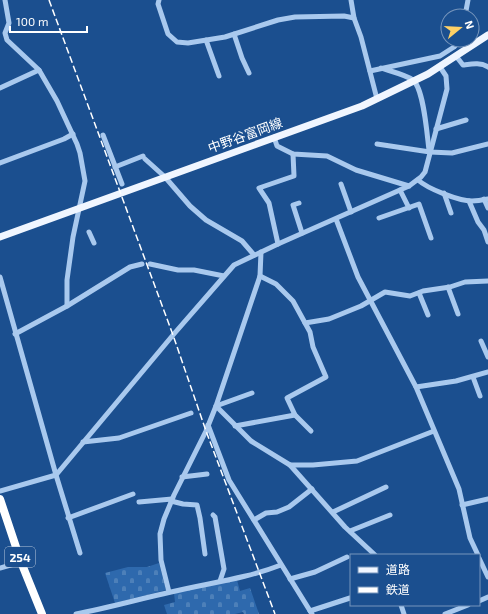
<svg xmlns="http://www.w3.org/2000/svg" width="488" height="614" font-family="'Exo 2','Noto Sans JP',sans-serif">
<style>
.cemetery{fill:url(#cemetery-stones)}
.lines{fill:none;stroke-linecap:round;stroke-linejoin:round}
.minor{stroke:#a9c9ee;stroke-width:5}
.major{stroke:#f0f6ff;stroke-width:7}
.highway{stroke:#fff;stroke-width:8}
.rail{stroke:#fff;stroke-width:1.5;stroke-dasharray:7 3;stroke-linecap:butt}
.labels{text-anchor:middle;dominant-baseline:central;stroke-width:3;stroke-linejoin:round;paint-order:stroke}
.shield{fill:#1b4f8f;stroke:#bbcadd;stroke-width:1}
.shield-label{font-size:12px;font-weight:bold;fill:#fff}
.street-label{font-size:13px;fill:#fff;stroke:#1b4f8f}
</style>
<defs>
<pattern id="cemetery-stones" width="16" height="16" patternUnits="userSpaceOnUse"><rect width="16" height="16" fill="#2e69ad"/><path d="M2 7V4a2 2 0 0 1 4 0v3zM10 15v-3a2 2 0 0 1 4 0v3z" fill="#4d80b9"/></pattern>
</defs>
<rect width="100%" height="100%" fill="#1b4f8f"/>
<g class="cemetery">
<path d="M159 563 166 590 115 603 105 573 128 567H147Z"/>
<path d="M237 580 240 591 250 588 259 614H244L243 612 235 614H167L164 605 175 602 174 593Z"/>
</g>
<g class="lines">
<g class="minor">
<path d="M5 0 9 23 5 33 7 40 39 70 57 101 77 144 80 153 85 181 73 237 67 280V306"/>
<path d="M159 0 158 4 168 34 177 42 188 43 225 37 278 20 295 17 344 16 354 18 361 37 377 99"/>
<path d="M351 0 354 18"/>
<path d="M465 16 468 0"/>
<path d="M234 34 242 58 249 73"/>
<path d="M206 40 219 76"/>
<path d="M456 56 463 65C471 64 481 62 488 67"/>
<path d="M381 68C390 71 406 75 413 80 424 89 427 135 429 150"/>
<path d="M370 71 440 56 454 47 460 40"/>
<path d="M0 88 39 70"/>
<path d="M436 129 466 120"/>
<path d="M103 135 122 184"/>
<path d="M274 137 277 146 293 154 327 156 356 170 409 186"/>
<path d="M377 144 430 152 452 153 488 144"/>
<path d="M145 159 165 177 190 206 206 220 242 241 254 255"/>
<path d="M0 163 64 139 73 134"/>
<path d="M115 167 143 156"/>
<path d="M418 180C428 189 459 201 472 201 477 201 483 200 488 199"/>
<path d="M341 184 351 212"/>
<path d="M400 190 409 208"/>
<path d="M444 193 451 213"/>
<path d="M484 199 488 208"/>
<path d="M469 201 478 222 484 230 488 242"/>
<path d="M299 203 293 205 302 233"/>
<path d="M379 218 419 204 431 238"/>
<path d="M336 219 358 277 416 387 459 489 470 538 478 555"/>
<path d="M89 232 94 243"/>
<path d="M278 244 269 203 259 188 294 176 293 154"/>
<path d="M150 264 178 270H194L224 276"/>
<path d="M260 276 276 284 293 301 310 332 313 347 326 377 287 398 295 415 311 431"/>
<path d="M0 277 56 475 80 553"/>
<path d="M448 287 458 314"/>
<path d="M419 293 428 315"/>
<path d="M305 323 329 319 361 306 385 292 410 296 423 291 450 287 465 282 488 281"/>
<path d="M15 334 67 306 130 267 142 264"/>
<path d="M481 341 488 357"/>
<path d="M473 377 480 396"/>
<path d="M416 387 456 381 488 372"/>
<path d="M252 393 216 406 251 441 290 465 345 527 375 555"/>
<path d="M208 425 229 480 312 614"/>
<path d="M235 426 295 415"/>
<path d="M83 442 119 438 191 413"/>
<path d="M290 465H313L357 461 434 431"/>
<path d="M182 477 207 474"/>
<path d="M0 491 56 475 173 335 234 265 278 244 409 186 421 177 425 172 447 89 446 76 440 67"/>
<path d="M171 501 183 504 197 505 200 518 205 554"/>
<path d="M139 502 172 499"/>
<path d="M462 505 488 499"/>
<path d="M333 512 386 487"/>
<path d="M213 515 215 517 224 569 220 581"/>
<path d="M68 518 133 494"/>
<path d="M254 520 266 513 277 512 289 507 312 489"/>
<path d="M350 531 390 515"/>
<path d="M479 558 488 577"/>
<path d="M0 568 21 562"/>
<path d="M290 579 315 572 347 557"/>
<path d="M169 592 161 560 160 534 164 519 174 495 206 431 216 406 260 276 261 252"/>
<path d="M479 601 488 597"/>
<path d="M401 605 404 614"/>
<path d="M310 611 350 598"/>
<path d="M76 614C108 608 139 599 171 592 208 583 245 579 281 565"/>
<path d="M445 614 468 605"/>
</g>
<path class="major" d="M0 237 362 106 428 74 488 35"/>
<path class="highway" d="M0 499 21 562 42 614"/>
<path class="rail" d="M49 0 173 335 206 431 275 614"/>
</g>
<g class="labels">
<rect class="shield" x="5" y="547" width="30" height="20" rx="3"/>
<g class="shield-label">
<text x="20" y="557">254</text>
</g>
<g class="street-label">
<text transform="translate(245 135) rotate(-20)">中野谷富岡線</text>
</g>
</g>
<rect x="350" y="554" width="130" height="52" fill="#1b4f8f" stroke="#7695bc"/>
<rect x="358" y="567" width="20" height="6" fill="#f0f6ff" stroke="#7695bc"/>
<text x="386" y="574" font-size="12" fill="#ffffff">道路</text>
<rect x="358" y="587" width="20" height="6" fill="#ffffff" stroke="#7695bc"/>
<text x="386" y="594" font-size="12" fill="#ffffff">鉄道</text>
<g transform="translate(460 28) rotate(72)"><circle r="19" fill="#1b4f8f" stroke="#7695bc"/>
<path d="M0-3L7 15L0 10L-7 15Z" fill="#ffd166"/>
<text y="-6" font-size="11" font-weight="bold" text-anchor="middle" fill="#ffffff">N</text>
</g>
<path d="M10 26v6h77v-6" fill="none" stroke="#ffffff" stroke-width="2"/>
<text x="16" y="26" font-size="12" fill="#ffffff" stroke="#1b4f8f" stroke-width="3" paint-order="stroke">100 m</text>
</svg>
